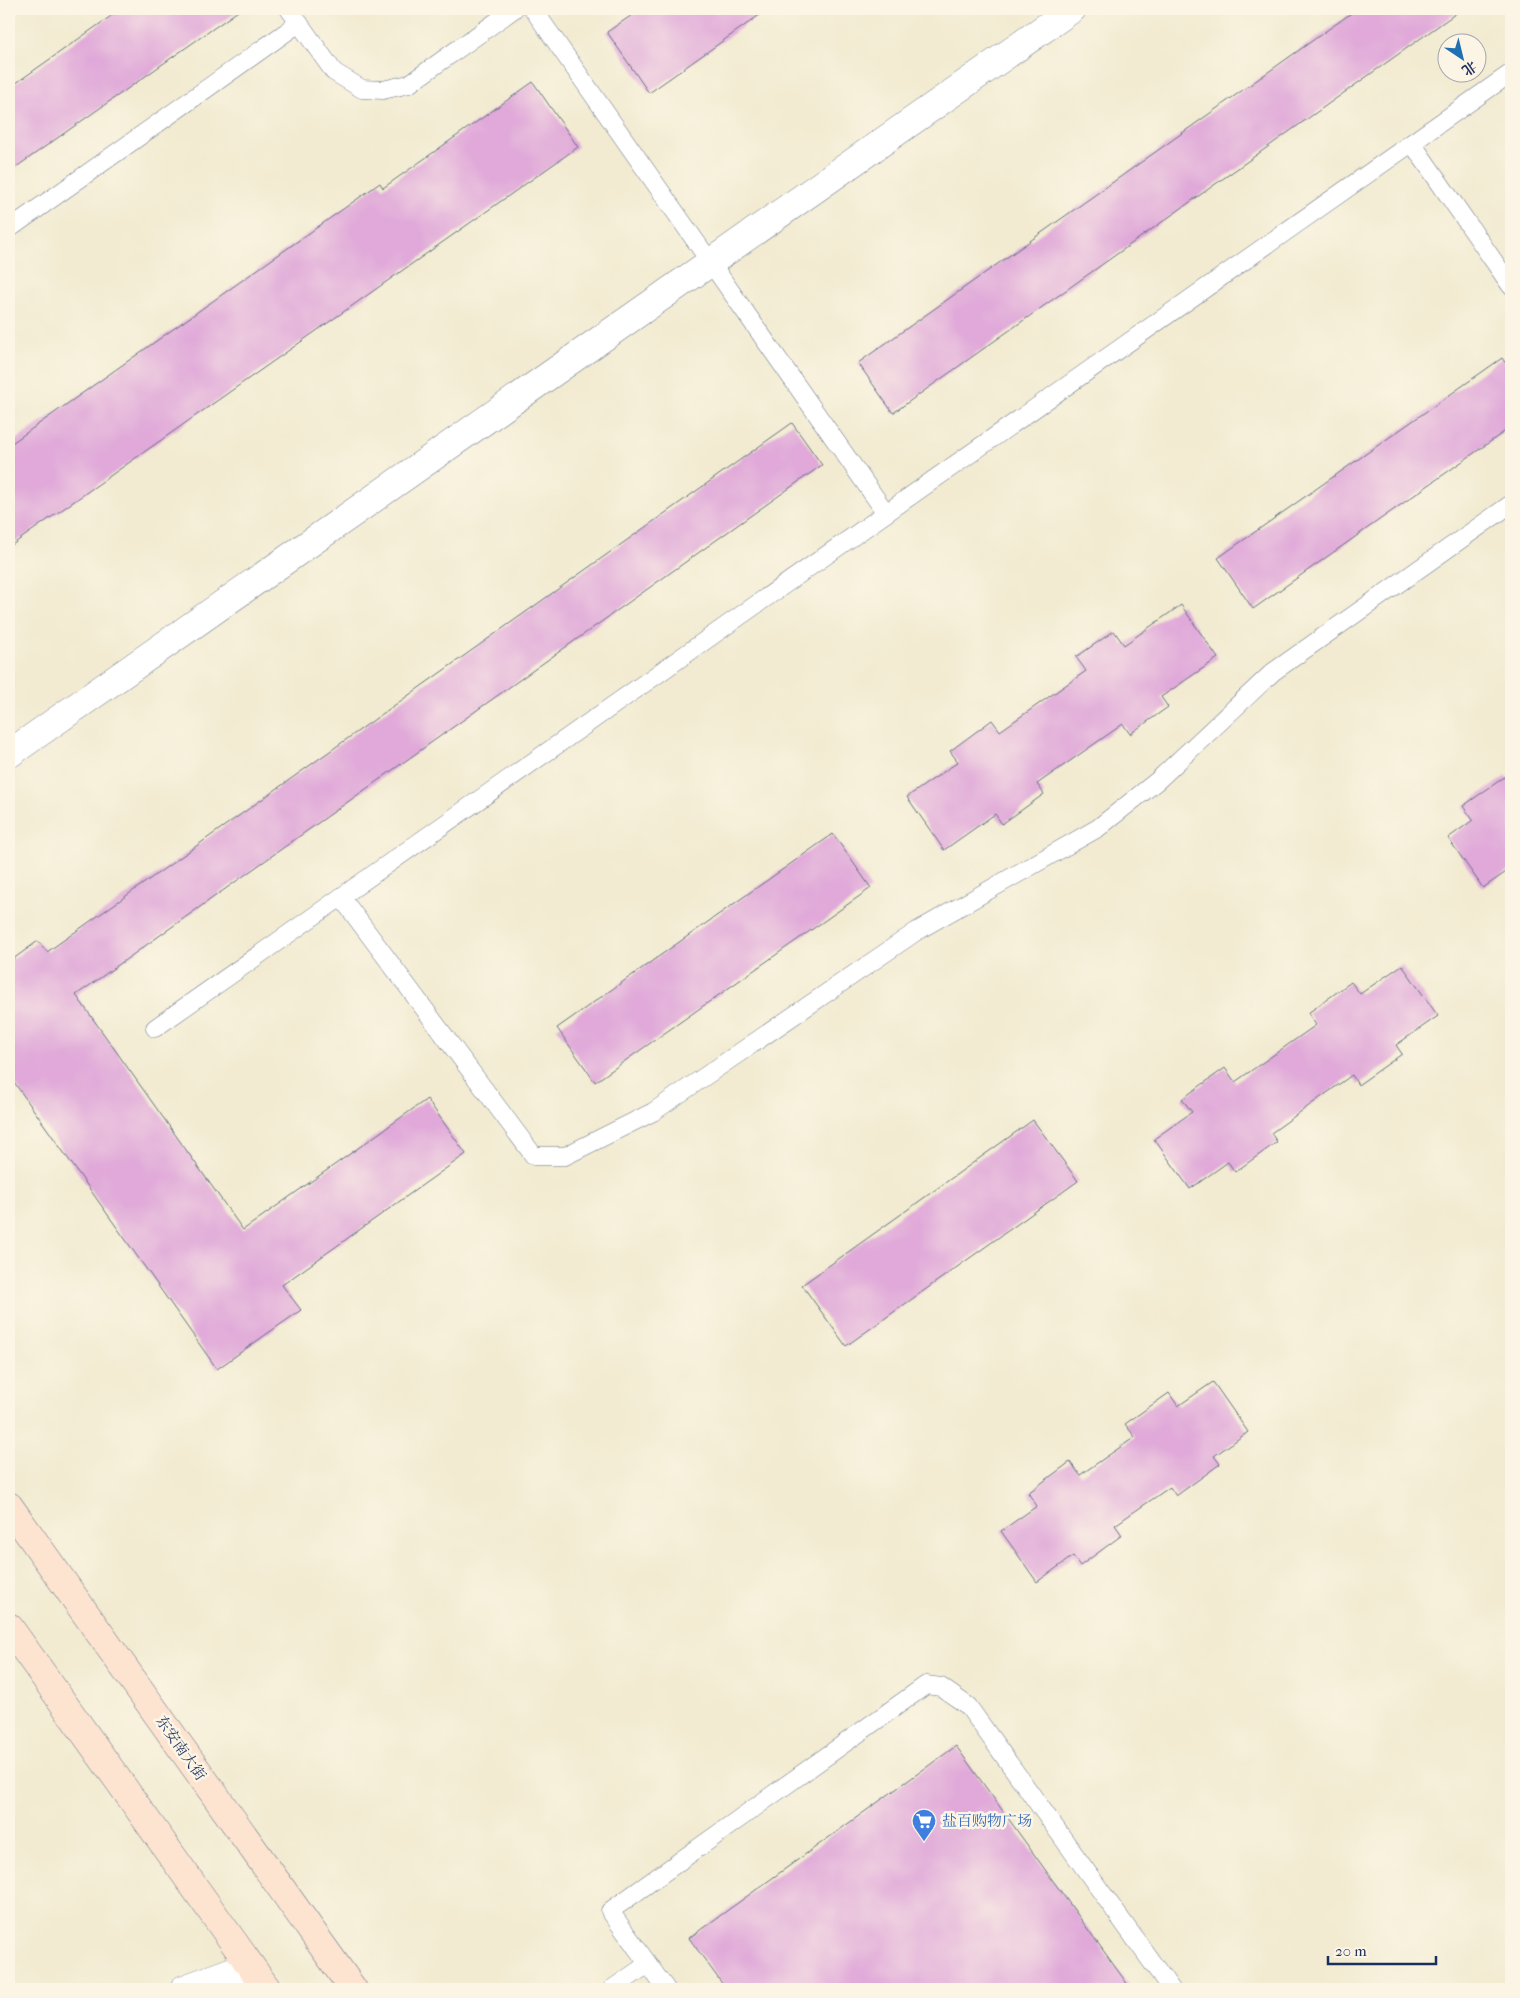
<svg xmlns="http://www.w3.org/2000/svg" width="1520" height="1998" font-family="'IM FELL French Canon','Noto Serif SC',serif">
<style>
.building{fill:#e0a9d9}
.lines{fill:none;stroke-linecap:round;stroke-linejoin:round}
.lane-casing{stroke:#667186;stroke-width:19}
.street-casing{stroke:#667186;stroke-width:29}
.secondary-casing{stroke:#667186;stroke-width:29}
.lane{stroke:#fff;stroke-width:18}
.street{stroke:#fff;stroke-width:28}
.secondary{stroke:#fde4d1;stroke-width:28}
.labels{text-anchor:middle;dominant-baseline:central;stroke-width:5;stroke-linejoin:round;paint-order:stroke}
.street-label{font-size:15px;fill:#1b2f5e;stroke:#fcf5e5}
.shop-label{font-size:15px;fill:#366cbe;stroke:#fcf5e5;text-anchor:start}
</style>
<rect width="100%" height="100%" fill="#fcf5e5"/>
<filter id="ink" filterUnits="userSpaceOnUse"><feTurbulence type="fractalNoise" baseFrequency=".02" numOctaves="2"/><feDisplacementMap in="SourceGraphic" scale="10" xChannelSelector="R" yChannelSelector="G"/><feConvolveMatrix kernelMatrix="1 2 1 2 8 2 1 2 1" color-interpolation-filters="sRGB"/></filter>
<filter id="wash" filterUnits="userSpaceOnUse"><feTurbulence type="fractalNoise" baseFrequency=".0096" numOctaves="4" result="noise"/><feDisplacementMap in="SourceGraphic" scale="20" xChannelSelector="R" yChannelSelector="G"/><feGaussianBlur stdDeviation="1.12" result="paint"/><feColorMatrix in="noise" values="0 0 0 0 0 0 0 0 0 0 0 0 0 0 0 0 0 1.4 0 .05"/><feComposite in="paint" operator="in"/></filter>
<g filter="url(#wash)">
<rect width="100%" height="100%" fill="#f2ebd1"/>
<g id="blocks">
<g class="building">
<path d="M121 9H241L9 172V88Z"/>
<path d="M641 9H768L649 93 607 32Z"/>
<path d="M1357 9H1462L893 413 858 363Z"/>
<path d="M533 82 578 147 9 547V445L380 183 383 188Z"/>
<path d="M1502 358 1511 371V427L1253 609 1218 558Z"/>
<path d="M792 423 822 465 76 995 243 1230 427 1099 466 1154 282 1285 301 1310 217 1369 9 1075V962L38 941 47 952Z"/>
<path d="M1181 605 1218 658 1161 697 1168 707 1130 734 1123 724 1037 784 1044 794 1002 824 995 814 944 850 907 797 958 762 950 751 992 720 1000 731 1086 671 1076 657 1114 631 1124 645Z"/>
<path d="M1506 776 1511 783V874L1509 870 1483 888 1448 838 1473 820 1463 806Z"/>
<path d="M833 834 871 888 595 1082 557 1028Z"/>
<path d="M1402 965 1438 1016 1396 1045 1402 1054 1358 1085 1352 1075 1271 1133 1277 1142 1235 1172 1228 1162 1190 1189 1154 1139 1192 1112 1182 1099 1225 1068 1235 1082 1316 1025 1308 1013 1351 982 1360 994Z"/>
<path d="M1033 1120 1078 1181 846 1346 802 1285Z"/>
<path d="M1213 1382 1248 1432 1214 1456 1220 1464 1176 1496 1170 1487 1115 1525 1122 1535 1080 1566 1073 1556 1037 1582 1001 1531 1037 1506 1028 1493 1070 1462 1080 1475 1135 1437 1125 1424 1169 1393 1178 1406Z"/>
<path d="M956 1746 1131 1989H726L689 1938Z"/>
</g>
</g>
</g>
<g filter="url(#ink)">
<use href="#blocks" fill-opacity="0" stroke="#667186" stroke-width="1"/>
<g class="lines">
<defs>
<g id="lane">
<path d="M289 9 334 72 362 89 383 90 409 84 514 9"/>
<path d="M533 9 886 513"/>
<path d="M1412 143 1511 286"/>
<path d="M9 229 299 23"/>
<path d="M341 897 534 1156H565L653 1112 917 931 1098 828 1157 781 1273 672 1511 504"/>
<path d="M155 1028 1511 73"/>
<path d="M612 1989 648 1964"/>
<path d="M666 1989 610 1911 926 1685 941 1687 968 1706 1171 1989"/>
</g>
<g id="street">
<path d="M9 754 1072 9"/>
<path d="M184 1989 249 1965"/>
</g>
<g id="secondary">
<path d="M9 1506 353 1989"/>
<path d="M9 1627 267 1989"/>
</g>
</defs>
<use href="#lane" class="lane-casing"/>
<use href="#street" class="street-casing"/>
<use href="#secondary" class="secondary-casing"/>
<use href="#lane" class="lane"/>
<use href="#street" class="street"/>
<use href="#secondary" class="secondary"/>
</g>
</g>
<defs>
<symbol id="supermarket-pin" viewBox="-11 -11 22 30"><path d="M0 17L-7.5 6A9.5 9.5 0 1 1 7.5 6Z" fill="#3f7fe0" stroke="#fcf5e5"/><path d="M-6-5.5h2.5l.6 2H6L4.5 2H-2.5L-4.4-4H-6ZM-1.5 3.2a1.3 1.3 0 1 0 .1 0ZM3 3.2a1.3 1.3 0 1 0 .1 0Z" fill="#fff"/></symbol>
</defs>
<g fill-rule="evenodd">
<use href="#supermarket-pin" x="910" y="1807" width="28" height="38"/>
</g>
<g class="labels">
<g class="street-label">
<text transform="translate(181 1748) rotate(55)">东安南大街</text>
</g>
<g class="shop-label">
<text x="942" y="1821">盐百购物广场</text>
</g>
</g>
<rect width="1520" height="1998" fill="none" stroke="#fcf5e5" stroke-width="30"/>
<g transform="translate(1462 58) rotate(145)"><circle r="24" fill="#fcf5e5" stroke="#a2a6af"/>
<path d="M0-4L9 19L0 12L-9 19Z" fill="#1f6fb2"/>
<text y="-8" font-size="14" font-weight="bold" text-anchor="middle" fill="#1b2f5e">北</text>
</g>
<path d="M1328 1956v8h108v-8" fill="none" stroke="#1b2f5e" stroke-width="2.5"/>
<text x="1335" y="1956" font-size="15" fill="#1b2f5e" stroke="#fcf5e5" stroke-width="4" paint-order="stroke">20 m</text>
</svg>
